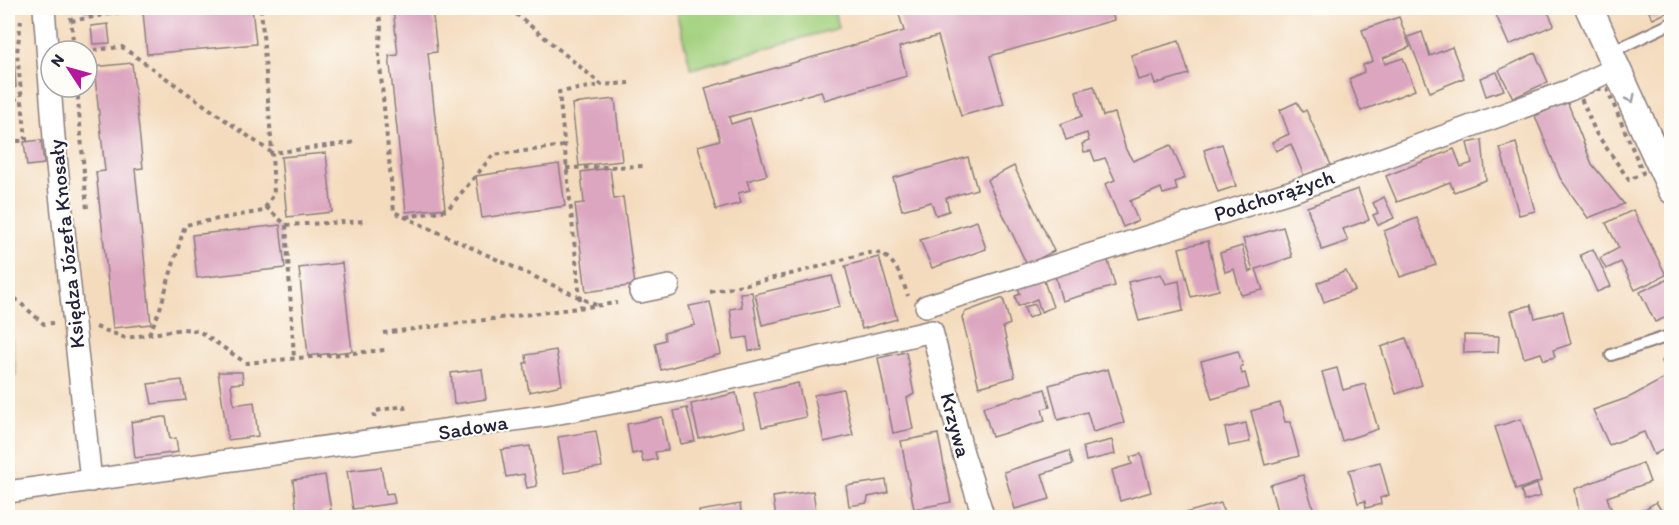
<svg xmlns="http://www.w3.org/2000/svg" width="1679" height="525" font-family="Itim,sans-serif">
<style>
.green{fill:#a4d280;stroke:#637a5e;stroke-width:1.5}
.building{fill:#dca6c0}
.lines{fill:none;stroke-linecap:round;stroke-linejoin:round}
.service-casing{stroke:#8b7e7c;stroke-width:14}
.minor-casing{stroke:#8b7e7c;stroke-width:24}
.tertiary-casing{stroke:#8b7e7c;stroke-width:30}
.path{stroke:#8b7e7c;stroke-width:4;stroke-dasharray:4.5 4.5;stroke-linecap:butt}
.service{stroke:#fff;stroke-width:10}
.minor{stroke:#fff;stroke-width:21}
.tertiary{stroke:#fff;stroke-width:27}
.oneway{stroke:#9c9ca7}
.labels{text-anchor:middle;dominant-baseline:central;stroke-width:4.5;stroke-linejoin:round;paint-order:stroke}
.street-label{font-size:21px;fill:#22223b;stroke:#fdfcf7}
</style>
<rect width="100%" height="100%" fill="#fdfcf7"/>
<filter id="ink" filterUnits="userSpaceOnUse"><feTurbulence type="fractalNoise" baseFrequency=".0167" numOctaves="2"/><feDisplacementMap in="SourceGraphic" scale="12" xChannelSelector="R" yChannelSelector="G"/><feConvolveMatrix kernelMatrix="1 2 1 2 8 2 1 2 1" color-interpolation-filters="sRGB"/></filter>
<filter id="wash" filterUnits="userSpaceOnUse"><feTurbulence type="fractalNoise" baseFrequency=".008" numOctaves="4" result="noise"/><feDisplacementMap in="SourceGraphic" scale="24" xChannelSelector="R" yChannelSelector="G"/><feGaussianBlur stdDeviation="1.35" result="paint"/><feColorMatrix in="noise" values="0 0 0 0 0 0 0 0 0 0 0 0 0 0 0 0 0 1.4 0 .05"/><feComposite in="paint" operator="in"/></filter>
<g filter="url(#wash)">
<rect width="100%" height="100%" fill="#f4dbbd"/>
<g class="green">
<path d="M675 8H833L838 28 691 69Z"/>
<path d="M8 313 16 375 8 376Z"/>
</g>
<g id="blocks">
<g class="building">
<path d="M83 8H127V10L84 14Z"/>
<path d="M184 8H252L256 44 147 54 143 12Z"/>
<path d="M393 8H432L437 52 428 53 445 208 406 212 389 56 398 55Z"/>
<path d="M889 8H967L969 13 987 8H1111L1114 20 990 56 1004 104 961 116 938 36 899 47 907 76 824 100 821 91 729 117 731 124 750 118 767 175 747 181 750 190 738 193 741 203 716 210 698 146 720 140 705 88 904 31 898 11 891 13Z"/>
<path d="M1493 8H1546L1554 25 1509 45Z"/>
<path d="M1647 8H1672V10L1653 19Z"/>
<path d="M1399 17 1410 47 1383 58 1385 64 1403 58 1415 90 1361 111 1349 79 1364 72 1363 65 1373 61 1362 30Z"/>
<path d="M108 24 110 43 93 44 91 26Z"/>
<path d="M1422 32 1430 56 1452 47 1464 78 1430 92 1408 37Z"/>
<path d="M1179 41 1189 74 1155 84 1152 76 1138 80 1131 55Z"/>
<path d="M1535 53 1548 82 1513 98 1499 70Z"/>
<path d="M14 60 16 87 8 88V61Z"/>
<path d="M132 63 143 168 135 169 151 324 113 328 96 172 105 171 94 67Z"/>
<path d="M1497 72 1504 90 1486 96 1480 78Z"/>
<path d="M1094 86 1103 116 1115 113 1126 150 1133 161 1171 145 1185 178 1175 182 1177 190 1163 194 1161 188 1130 201 1138 221 1123 227 1105 184 1115 180 1105 158 1095 161 1091 151 1084 152 1082 144 1089 141 1087 133 1066 140 1061 124 1082 116 1076 91Z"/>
<path d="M615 99 622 161 579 166 572 104Z"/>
<path d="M1567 101 1592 164 1624 204 1588 218 1560 178 1535 116Z"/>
<path d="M1297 102 1303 112 1306 110 1331 165 1304 176 1291 144 1276 151 1272 142 1289 134 1280 110Z"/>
<path d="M41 140 44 164 27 166 24 142Z"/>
<path d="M1482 140 1486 180 1454 192 1450 182 1397 202 1386 176 1454 149 1461 167 1472 163 1467 143Z"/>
<path d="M1516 143 1535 211 1519 215 1500 148Z"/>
<path d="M1222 144 1236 186 1218 192 1204 150Z"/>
<path d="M326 153 332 212 287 217 281 157Z"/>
<path d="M968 157 977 189 946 198 949 211 936 215 931 202 902 210 893 178Z"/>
<path d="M559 164 565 206 482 218 476 176Z"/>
<path d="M1014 166 1054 251 1027 265 987 180Z"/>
<path d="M610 168 614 199 623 197 635 285 586 292 575 204 584 203 581 172Z"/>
<path d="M1358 189 1369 220 1343 229 1348 241 1322 250 1307 207Z"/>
<path d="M1384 197 1394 218 1378 225 1373 215 1378 213 1373 203Z"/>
<path d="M1633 210 1666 275 1635 290 1621 262 1606 269 1600 258 1619 248 1606 223Z"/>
<path d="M1417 218 1436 265 1400 277 1384 231Z"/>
<path d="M977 221 986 249 932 268 920 240Z"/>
<path d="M280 225 285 268 197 278 192 235Z"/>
<path d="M1283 227 1292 257 1256 269 1263 290 1241 295 1234 269 1225 272 1220 253 1242 246 1249 272 1253 270 1243 239Z"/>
<path d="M1208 241 1219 290 1191 297 1179 248Z"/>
<path d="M1593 249 1611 286 1597 292 1580 255Z"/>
<path d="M879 257 897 319 862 329 845 266Z"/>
<path d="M1107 257 1115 286 1062 301 1054 272Z"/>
<path d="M342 263 352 351 308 356 299 268Z"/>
<path d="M1346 271 1355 290 1324 302 1317 283Z"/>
<path d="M1161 274 1166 284 1179 281 1183 311 1139 321 1128 282Z"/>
<path d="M832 276 840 307 762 325 755 294Z"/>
<path d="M1043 278 1053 307 1041 312 1037 299 1018 306 1015 296 1020 294 1018 287Z"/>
<path d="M1668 279 1672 288V315L1655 322 1640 292Z"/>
<path d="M752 292 761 349 749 351 747 337 734 339 730 309 742 307 740 293Z"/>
<path d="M1003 298 1010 324 1003 327 1015 377 979 387 962 317 965 312Z"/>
<path d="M710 302 721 354 661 370 655 343 665 340 664 333 695 325 689 306Z"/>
<path d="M1035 304 1038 314 1028 318 1024 307Z"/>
<path d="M1531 305 1535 318 1563 311 1571 344 1553 350 1555 357 1544 360 1541 353 1524 358 1511 311Z"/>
<path d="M1464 335 1499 336 1498 352 1464 353Z"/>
<path d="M1406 338 1422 385 1396 394 1381 347Z"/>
<path d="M556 350 562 385 529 392 524 363H527L526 355Z"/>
<path d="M1238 351 1243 366 1240 367 1242 374 1245 373 1249 388 1212 399 1201 361Z"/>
<path d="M906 352 914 394 907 398 913 429 893 433 878 358Z"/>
<path d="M1672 356V379L1662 361Z"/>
<path d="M1337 368 1343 390 1365 384 1378 429 1342 441 1322 372Z"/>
<path d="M482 369 486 399 454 404 451 373Z"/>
<path d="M1108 369 1124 423 1093 432 1087 412 1058 420 1049 385Z"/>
<path d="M218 372H242L243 383 231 384 234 405 254 402 258 436 228 440Z"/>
<path d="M1665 378 1672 395V444L1654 455 1644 432 1609 445 1593 410 1630 397Z"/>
<path d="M182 380 186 400 152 404 148 384Z"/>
<path d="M798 383 806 417 762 427 754 393Z"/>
<path d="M843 389 853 435 824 442 814 395Z"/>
<path d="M1045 389 1050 407 1042 409 1045 421 992 437 983 407Z"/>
<path d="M736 393 744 427 699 438 691 404Z"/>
<path d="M1280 403 1285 422H1290L1299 456 1265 465 1251 411Z"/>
<path d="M687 408 695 441 681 444 674 411Z"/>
<path d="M163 417H166L170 439 176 438 178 452 135 458 131 422Z"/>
<path d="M662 417 668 450 655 452 657 459 643 462 641 452 632 454 627 424Z"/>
<path d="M1521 419 1541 481 1516 490 1495 427Z"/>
<path d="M1246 423 1250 442 1229 446 1225 428Z"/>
<path d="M596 431 602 467 564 473 558 437Z"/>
<path d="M938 434 951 502 914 509 901 441Z"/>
<path d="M1112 440 1115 454 1086 461 1083 447Z"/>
<path d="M530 446 537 486 527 488 524 474 506 477 501 450Z"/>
<path d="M1069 451 1073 464 1042 474 1050 499 1015 509 1004 472Z"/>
<path d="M1141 454 1151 492 1120 501 1112 470 1132 464 1130 457Z"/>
<path d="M1380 462 1389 495 1380 498 1381 504 1366 508 1365 501 1358 503 1349 470Z"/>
<path d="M1643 463 1650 482 1607 497 1614 518H1580L1575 489Z"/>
<path d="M381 467 386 494 393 493 395 503 353 509 347 471Z"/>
<path d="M325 475 331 510 321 512 322 518H310V514L297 516 293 480Z"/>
<path d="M1303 475 1314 511 1292 518H1279L1270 485Z"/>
<path d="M886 480 888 493 868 497 867 503 849 506 846 486Z"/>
<path d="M1537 484 1541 496 1524 501 1521 490Z"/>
<path d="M813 491 817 518H776L773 497Z"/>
<path d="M1656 502 1662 512 1672 506V518H1631Z"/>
<path d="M1221 503 1225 518H1186L1185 513Z"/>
<path d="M740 504 742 518H700L699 511Z"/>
</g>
</g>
</g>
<g filter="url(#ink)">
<use href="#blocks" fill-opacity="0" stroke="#8b7e7c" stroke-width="1.5"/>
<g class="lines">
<defs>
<g id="service">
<path d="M1609 53 1672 23"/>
<path d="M1611 355 1672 335"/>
</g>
<g id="minor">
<path d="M44 8 54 138 91 481"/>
<path d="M640 292 669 286"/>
<path d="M926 306 1299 189 1570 90 1616 68"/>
<path d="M8 492 549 415 681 390 932 331 963 453 984 518"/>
</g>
<path id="tertiary" d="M1589 8 1672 190"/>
</defs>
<use href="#service" class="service-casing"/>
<use href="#minor" class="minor-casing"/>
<use href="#tertiary" class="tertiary-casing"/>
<g class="path">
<path d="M70 8 74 51"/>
<path d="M261 8 272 152"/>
<path d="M378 8 381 27 379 55 394 212 598 306"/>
<path d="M509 8 602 85 629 83"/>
<path d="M21 20 17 53 26 140"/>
<path d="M71 21 143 8"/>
<path d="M85 51 122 47 272 153"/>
<path d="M77 87 87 209"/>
<path d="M1597 89H1607L1643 173 1629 180 1596 133 1580 96Z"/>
<path d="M8 108 21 93"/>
<path d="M8 142 28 140"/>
<path d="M566 168 646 166"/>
<path d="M266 207 286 225 294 358"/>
<path d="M406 217 447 210 493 155 564 146"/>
<path d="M286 225 367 221"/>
<path d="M8 292 44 324 53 323"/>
<path d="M710 292C756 282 801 273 845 259 856 256 870 250 881 254 897 261 903 282 908 296"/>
<path d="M581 309 559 92 602 85"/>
<path d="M96 327 126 338 183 329 199 331 246 363 385 350"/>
<path d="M383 333 617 303"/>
<path d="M149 334 159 312 185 225 263 211 274 194 272 153 357 142"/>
<path d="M374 418 375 411 404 406 405 413"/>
</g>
<use href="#service" class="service"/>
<use href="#minor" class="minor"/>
<use href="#tertiary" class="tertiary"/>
</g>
<defs><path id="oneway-chevron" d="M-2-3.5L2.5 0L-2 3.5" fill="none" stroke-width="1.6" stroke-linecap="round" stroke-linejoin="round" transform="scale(1.5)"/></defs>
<use class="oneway" href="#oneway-chevron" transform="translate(1631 99) rotate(64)"/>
</g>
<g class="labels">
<g class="street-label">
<text transform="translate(1274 195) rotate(-18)">Podchorążych</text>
<text transform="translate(66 244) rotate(-96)">Księdza Józefa Knosały</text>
<text transform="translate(956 425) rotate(75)">Krzywa</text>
<text transform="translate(473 427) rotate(-9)">Sadowa</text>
</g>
</g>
<rect width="1679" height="525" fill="none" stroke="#fdfcf7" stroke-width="30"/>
<g transform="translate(69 69) rotate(306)"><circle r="28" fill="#fdfcf7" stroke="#a5a5ac" stroke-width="1.5"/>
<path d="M0-4.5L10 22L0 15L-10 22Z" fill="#b5179e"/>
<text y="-9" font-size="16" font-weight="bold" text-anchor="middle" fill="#22223b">N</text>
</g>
</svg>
